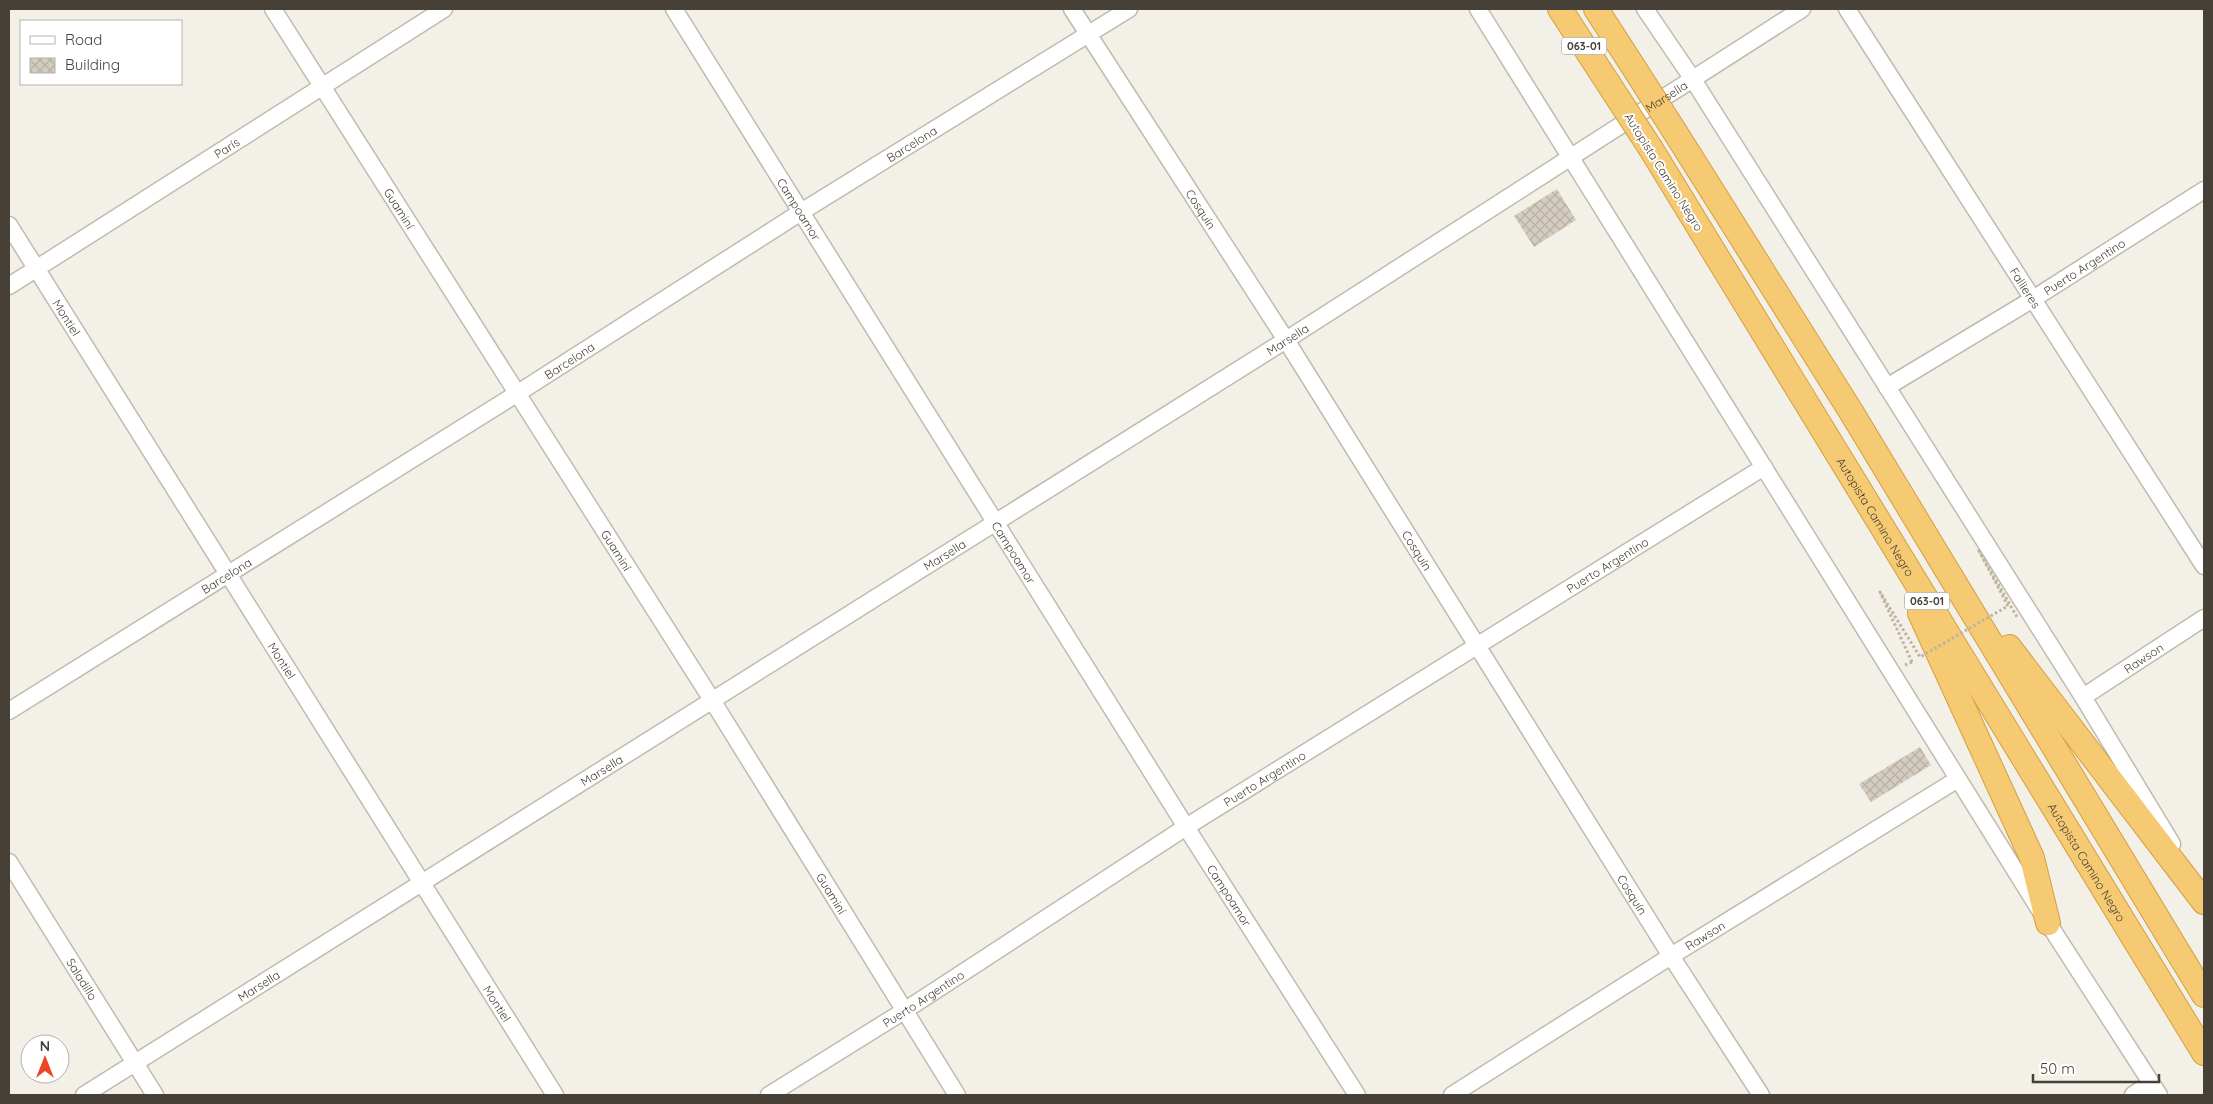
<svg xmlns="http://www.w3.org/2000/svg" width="2213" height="1104" font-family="Quicksand,sans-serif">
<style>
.building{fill:url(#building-cross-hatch)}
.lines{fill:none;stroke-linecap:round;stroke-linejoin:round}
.minor-casing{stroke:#c1bbae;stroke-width:19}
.highway-casing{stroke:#d49f42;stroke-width:26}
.path{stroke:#bfb39e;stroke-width:3;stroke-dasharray:2.5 2.5;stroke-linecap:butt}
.minor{stroke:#fff;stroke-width:16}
.highway{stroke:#f5ca72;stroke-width:24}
.highway-bridge-casing{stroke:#d49f42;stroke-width:26;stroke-linecap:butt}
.path-bridge{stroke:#bfb39e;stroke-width:3;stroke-dasharray:2.5 2.5;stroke-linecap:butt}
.highway-bridge{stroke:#f5ca72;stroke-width:24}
.labels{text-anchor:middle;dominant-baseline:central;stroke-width:4;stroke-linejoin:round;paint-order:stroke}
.shield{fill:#fff;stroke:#7e7973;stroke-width:1}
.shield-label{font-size:11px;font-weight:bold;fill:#464037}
.street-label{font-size:12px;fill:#464037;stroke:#fff}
</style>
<defs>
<pattern id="building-cross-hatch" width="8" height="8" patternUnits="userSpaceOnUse" patternTransform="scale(1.25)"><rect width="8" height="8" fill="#d4ccbe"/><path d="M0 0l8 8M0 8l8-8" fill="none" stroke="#b7b0a4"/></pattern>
</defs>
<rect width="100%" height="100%" fill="#f3f0e8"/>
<g class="building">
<path d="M1557 189 1576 220 1534 247 1514 216Z"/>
<path d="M1920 747 1931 765 1871 802 1859 784Z"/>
</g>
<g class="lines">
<defs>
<g id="minor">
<path id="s1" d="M273 9 712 700 957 1095"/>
<path id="s2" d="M674 9 1186 827 1357 1095"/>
<path id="s3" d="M1072 9 1286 340 1671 956 1761 1095"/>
<path d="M1478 9 2048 923 2159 1095"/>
<path d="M1645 9 1692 78 2083 697 2172 844"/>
<path id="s4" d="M1847 9 2204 566"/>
<path id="s5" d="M9 225 555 1095"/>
<path id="s6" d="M9 286 444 9"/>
<path id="s7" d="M1887 387 2033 299 2204 190"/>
<path id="s8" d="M2083 697 2204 618"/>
<path id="s9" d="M9 711 518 393 801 212 1129 9"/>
<path id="s10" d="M9 862 155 1095"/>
<path id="s11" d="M84 1095 1286 340 1802 9"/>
<path id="s12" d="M769 1095 904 1011 1186 827 1764 467"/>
<path id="s13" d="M1452 1095 1671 956 1958 779"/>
<path d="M2133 1095 2151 1083"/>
</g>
<g id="highway">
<path d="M1560 9 1608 83"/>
<path d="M1596 9 1636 71"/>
<path d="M1675 132 1850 410 2204 995"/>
<path id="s14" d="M1651 149 2204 1053"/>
<path d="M1920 613 2032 858 2048 923"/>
<path d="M2009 647 2204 902"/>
</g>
</defs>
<use href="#minor" class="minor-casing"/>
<use href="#highway" class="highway-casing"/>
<path class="path" d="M1905 665 1912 662"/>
<use href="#minor" class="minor"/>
<use href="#highway" class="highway"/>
<defs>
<g id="highway-bridge">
<path d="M1636 71 1675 132"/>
<path d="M1608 83 1651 149"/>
</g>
</defs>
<use href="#highway-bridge" class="highway-bridge-casing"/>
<path class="path-bridge" d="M1912 662 1880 592 1920 657 2008 606 1978 549 2017 617"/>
<use href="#highway-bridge" class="highway-bridge"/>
</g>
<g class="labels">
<g class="shield">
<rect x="1561.5" y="37.5" width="45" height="17" rx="4"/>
<rect x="1904.5" y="592.5" width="45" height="17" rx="4"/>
</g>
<g class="shield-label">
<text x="1584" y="46">063-01</text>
<text x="1927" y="601">063-01</text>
</g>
<g class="street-label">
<text stroke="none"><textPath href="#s11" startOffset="1871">Marsella</textPath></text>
<text stroke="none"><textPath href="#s9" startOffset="1066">Barcelona</textPath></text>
<text stroke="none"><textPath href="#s6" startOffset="258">París</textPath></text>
<text transform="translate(1664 172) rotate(58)">Autopista Camino Negro</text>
<text stroke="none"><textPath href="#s1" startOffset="236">Guaminí</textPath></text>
<text stroke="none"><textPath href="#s2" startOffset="236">Campoamor</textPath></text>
<text stroke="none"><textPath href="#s3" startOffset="238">Cosquín</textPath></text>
<text stroke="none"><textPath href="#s7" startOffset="231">Puerto Argentino</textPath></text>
<text stroke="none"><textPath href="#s4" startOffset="331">Fallieres</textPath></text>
<text stroke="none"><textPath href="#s5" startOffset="109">Montiel</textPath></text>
<text stroke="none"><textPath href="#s11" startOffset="1421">Marsella</textPath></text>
<text stroke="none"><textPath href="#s9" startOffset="661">Barcelona</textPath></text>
<text stroke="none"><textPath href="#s14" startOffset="431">Autopista Camino Negro</textPath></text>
<text stroke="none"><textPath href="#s1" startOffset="641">Guaminí</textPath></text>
<text stroke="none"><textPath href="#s3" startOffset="642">Cosquín</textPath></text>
<text stroke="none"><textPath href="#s2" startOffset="641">Campoamor</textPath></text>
<text stroke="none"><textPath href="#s11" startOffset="1016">Marsella</textPath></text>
<text stroke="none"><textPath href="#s12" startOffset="992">Puerto Argentino</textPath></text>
<text stroke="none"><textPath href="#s9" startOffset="256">Barcelona</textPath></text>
<text stroke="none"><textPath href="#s8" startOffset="72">Rawson</textPath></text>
<text stroke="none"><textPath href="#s5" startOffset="514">Montiel</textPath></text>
<text stroke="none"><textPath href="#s11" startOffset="611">Marsella</textPath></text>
<text stroke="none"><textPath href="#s12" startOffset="588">Puerto Argentino</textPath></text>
<text stroke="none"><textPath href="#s14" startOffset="836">Autopista Camino Negro</textPath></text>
<text stroke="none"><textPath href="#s1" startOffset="1046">Guaminí</textPath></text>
<text stroke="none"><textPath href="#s3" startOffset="1048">Cosquín</textPath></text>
<text stroke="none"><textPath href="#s2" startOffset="1046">Campoamor</textPath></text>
<text stroke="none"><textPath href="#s13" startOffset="299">Rawson</textPath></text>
<text stroke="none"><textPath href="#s10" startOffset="138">Saladillo</textPath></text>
<text stroke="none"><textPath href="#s11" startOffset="206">Marsella</textPath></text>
<text stroke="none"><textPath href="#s12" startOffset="182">Puerto Argentino</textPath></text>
<text stroke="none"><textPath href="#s5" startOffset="919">Montiel</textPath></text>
</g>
</g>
<rect width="2213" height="1104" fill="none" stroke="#464037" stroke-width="20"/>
<rect x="20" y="20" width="162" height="65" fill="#ffffff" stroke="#b5b3af"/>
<rect x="30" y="36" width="25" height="8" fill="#ffffff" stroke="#b5b3af"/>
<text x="65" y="45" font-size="15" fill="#464037">Road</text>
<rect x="30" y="58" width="25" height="15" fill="url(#building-cross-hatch)" stroke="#b5b3af"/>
<text x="65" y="70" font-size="15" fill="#464037">Building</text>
<g transform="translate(45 1059)"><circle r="24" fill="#ffffff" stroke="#b5b3af"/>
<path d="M0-4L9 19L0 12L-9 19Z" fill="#ed4626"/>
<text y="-8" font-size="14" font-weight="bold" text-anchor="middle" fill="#464037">N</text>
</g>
<path d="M2033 1074v8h126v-8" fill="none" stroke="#464037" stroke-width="2.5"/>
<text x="2040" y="1074" font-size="15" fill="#464037" stroke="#ffffff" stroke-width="4" paint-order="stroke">50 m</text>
</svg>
